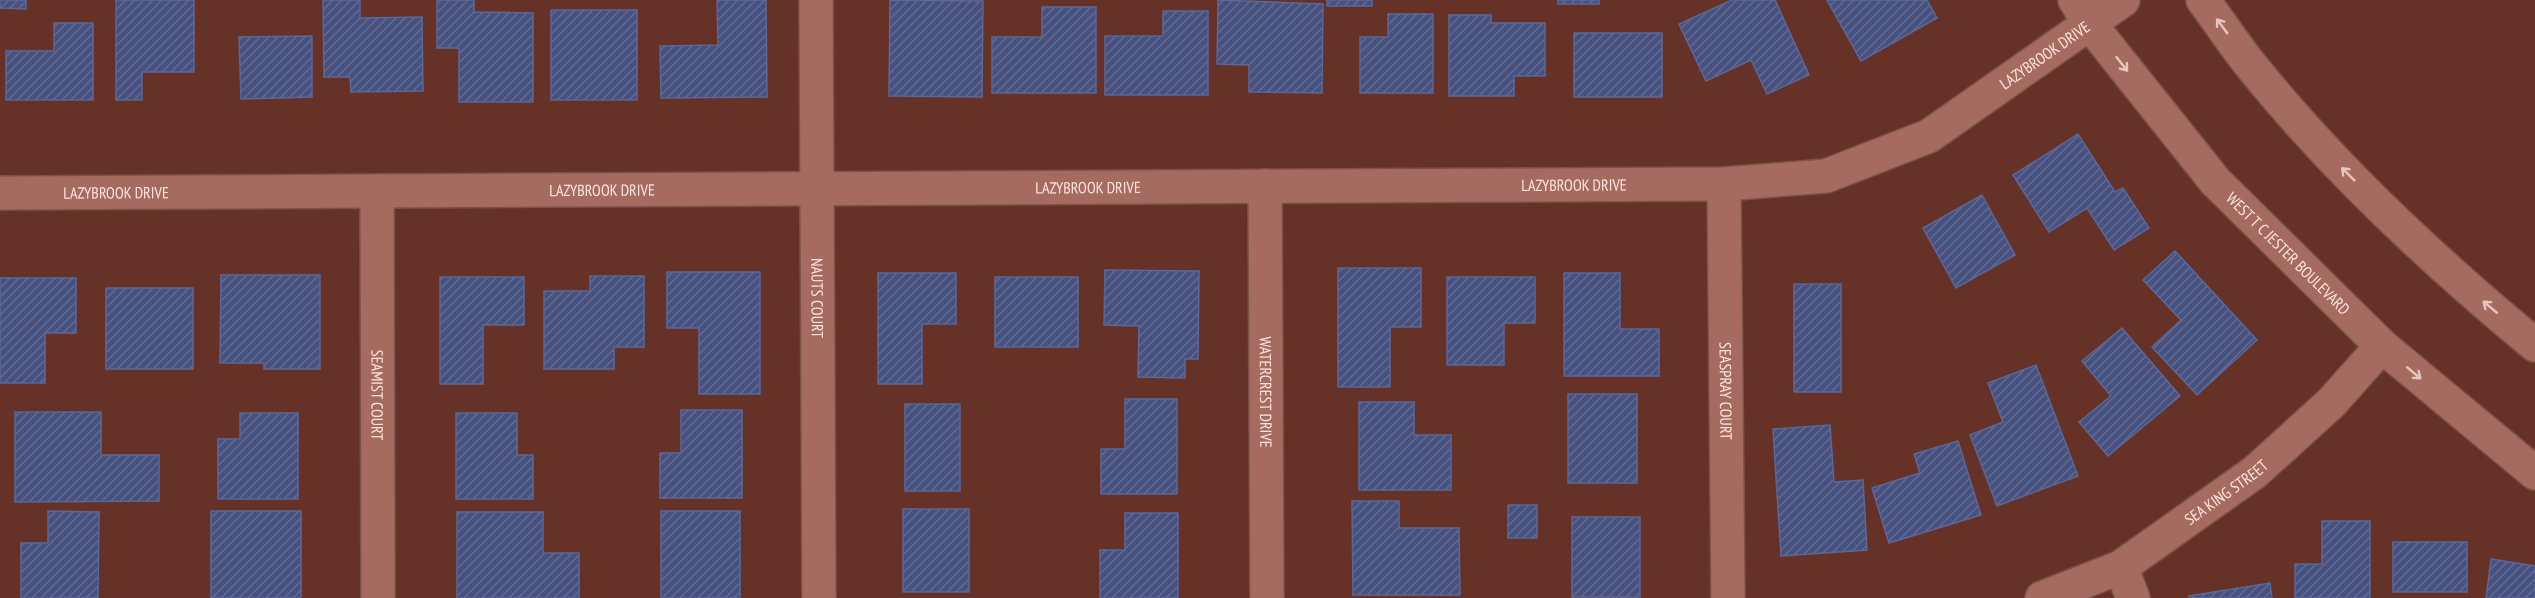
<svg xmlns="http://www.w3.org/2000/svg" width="2535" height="598" font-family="'PT Sans Narrow',sans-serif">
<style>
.building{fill:url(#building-hatch);stroke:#5b6797;stroke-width:1.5}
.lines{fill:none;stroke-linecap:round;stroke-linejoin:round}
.street-casing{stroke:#7c5148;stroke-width:36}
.secondary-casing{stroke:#7c5148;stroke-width:36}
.street{stroke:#a56b5f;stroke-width:33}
.secondary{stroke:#a56b5f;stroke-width:33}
.oneway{stroke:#e8c6be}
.labels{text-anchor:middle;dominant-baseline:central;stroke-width:4.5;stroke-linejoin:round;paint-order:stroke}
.street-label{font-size:16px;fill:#ffe4de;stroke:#3b221d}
</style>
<defs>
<pattern id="building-hatch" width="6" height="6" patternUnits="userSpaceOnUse" patternTransform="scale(1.5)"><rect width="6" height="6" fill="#465180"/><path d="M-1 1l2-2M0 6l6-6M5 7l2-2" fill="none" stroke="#626a92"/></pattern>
</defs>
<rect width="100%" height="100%" fill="#663228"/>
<g class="building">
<path d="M0 0H26V9L0 8Z"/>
<path d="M116 0H194V72H142V100H116Z"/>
<path d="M323 0H360V18L422 17 423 91 351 92 350 77H324Z"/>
<path d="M437 0H474V12L533 13V102H459V48H437Z"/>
<path d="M717 0H766L767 97 661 98 660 46 718 45Z"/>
<path d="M890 0 983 1 982 97 889 96Z"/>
<path d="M1218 0 1323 4 1322 93 1249 92V65L1217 64Z"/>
<rect x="1327" y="0" width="45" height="6"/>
<rect x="1558" y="0" width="41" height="4"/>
<path d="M1732 0H1775L1809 75 1767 94 1751 60 1706 81 1679 24Z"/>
<path d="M1827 0H1927L1937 18 1861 61Z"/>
<path d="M1042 7H1096V93H992V37H1042Z"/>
<rect x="551" y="10" width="86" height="90"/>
<path d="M1163 11H1208V95H1105V36H1163Z"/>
<path d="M1388 14H1433V93H1360V37H1388Z"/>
<path d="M1449 15H1491V23H1545V76H1514V96H1449Z"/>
<path d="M54 23H93V100H6V51H54Z"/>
<rect x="1574" y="33" width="88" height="64"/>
<path d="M312 36V97L241 99 239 37Z"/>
<path d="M2078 134 2115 192 2123 188 2149 228 2114 250 2087 208 2049 232 2013 175Z"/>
<path d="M1982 195 2015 255 1956 288 1923 228Z"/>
<path d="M2175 251 2257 340 2197 395 2152 347 2181 320 2143 280Z"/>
<path d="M1338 268H1421V327H1390V387H1338Z"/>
<path d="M1105 270 1199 271 1198 359H1185V378L1138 377 1139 326 1104 325Z"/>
<path d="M667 272H760V394H699V328H667Z"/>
<path d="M878 273H956V324H922V384H878Z"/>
<path d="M1564 273H1620V329H1659V376H1564Z"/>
<path d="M221 275H320V369H264V363H220Z"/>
<path d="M590 276H644V347H614V369H544V291H590Z"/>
<path d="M440 277H524V325H483V384H440Z"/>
<rect x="995" y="277" width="83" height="70"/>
<path d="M1447 277H1535V323H1504V365H1447Z"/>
<path d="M0 278H76V333H45V383H0Z"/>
<rect x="1794" y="284" width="47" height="108"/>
<rect x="106" y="288" width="87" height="81"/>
<path d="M2122 328 2180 396 2108 456 2079 422 2111 396 2082 361Z"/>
<path d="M2036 365 2078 476 1997 506 1970 435 2003 422 1988 383Z"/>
<rect x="1568" y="394" width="69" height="89"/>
<path d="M1125 399H1177V494H1101V449H1125Z"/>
<path d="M1359 402H1414V435H1451V490H1359Z"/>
<rect x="905" y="404" width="55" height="87"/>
<path d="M681 410H742V498H660V453H681Z"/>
<path d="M15 412H101V455H159V501L15 502Z"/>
<path d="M240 413H298V499H218V439H240Z"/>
<path d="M456 413H517V455H533V499H456Z"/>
<path d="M1830 425 1834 482 1863 480 1867 550 1781 556 1773 429Z"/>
<path d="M1958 441 1981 515 1889 543 1872 488 1920 473 1914 454Z"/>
<path d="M1352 501H1399V528H1459L1460 595H1353Z"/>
<rect x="1508" y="505" width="29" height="33"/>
<rect x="903" y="509" width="66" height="83"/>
<path d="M48 511 99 512 98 598H21V543H48Z"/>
<rect x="211" y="511" width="90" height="87"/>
<rect x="661" y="511" width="79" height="87"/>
<path d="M457 512H543V553H579V598H457Z"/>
<path d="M1125 513H1178V598H1100V550H1125Z"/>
<rect x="1572" y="517" width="68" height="80"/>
<path d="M2322 521H2370V598H2295V564H2322Z"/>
<rect x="2393" y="542" width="74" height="50"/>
<path d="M2491 559 2535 566V598H2486Z"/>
<path d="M2270 583 2272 598H2189V596Z"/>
</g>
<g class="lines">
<defs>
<g id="street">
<path id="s1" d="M816 0 819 598"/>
<path id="s2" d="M1724 184 1728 598"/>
<path id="s3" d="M1265 186 1267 598"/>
<path id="s4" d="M377 191 378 598"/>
<path id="s5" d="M0 193 1724 184 1826 176 1929 136 2123 0"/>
<path d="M2121 567 2133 598"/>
<path id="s6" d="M2042 598 2121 567 2255 472 2331 403 2382 346"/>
</g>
<g id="secondary">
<path id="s7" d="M2075 0 2089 23 2215 181 2382 346 2535 473"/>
<path d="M2203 0C2219 21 2233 43 2249 63 2333 168 2432 260 2535 345"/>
</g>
</defs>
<use href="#street" class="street-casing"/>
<use href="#secondary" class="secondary-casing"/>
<use href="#street" class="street"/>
<use href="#secondary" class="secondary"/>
</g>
<defs><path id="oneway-shaft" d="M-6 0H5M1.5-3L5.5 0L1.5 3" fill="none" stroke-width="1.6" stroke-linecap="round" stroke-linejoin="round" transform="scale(1.5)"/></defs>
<g class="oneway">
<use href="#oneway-shaft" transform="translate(2222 26) rotate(-126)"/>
<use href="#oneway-shaft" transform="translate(2122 64) rotate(52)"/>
<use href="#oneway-shaft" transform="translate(2348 174) rotate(-135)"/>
<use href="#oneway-shaft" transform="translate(2490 307) rotate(-140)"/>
<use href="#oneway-shaft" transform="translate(2414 373) rotate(40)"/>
</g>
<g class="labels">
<g class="street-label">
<text stroke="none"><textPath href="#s5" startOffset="2078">LAZYBROOK DRIVE</textPath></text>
<text stroke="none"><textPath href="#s5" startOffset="1574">LAZYBROOK DRIVE</textPath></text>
<text stroke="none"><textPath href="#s5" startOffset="1088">LAZYBROOK DRIVE</textPath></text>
<text stroke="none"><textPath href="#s5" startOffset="602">LAZYBROOK DRIVE</textPath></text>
<text stroke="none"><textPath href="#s5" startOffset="116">LAZYBROOK DRIVE</textPath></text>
<text stroke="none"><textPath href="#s7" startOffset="332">WEST T C JESTER BOULEVARD</textPath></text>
<text stroke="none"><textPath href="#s1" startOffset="298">NAUTS COURT</textPath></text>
<text stroke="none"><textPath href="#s2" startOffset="207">SEASPRAY COURT</textPath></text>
<text stroke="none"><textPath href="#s3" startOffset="206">WATERCREST DRIVE</textPath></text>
<text stroke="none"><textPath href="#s4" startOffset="204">SEAMIST COURT</textPath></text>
<text stroke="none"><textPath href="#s6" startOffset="214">SEA KING STREET</textPath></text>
</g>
</g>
</svg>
